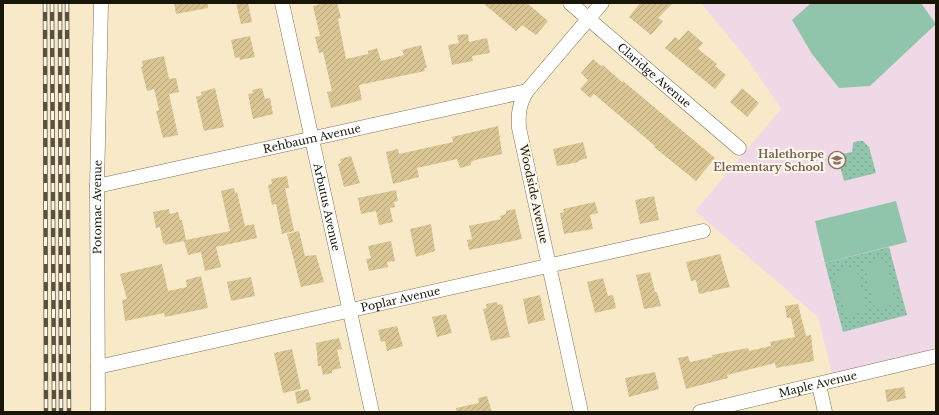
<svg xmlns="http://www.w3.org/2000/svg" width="939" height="415" font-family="'Libre Baskerville',serif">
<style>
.education{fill:#efd9e7}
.green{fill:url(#green-dots)}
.pitch{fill:#90c5ab}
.building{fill:url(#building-hatch)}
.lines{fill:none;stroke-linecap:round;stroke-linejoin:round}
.minor-casing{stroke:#7e7254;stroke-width:15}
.minor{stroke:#fff;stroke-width:14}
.rail-casing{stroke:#58513f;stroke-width:4.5}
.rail{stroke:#fdf8ea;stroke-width:3;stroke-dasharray:9;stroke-linecap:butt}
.labels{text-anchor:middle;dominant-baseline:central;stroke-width:4;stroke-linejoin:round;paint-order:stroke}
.street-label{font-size:11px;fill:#191509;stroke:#fdf8ea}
.education-label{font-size:11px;font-weight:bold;fill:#785e54;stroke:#fdf8ea;text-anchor:end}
</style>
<defs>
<pattern id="green-dots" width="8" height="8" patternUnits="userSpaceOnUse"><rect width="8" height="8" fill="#90c5ab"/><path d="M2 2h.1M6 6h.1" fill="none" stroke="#7ca892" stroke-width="1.8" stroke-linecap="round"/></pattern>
<pattern id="building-hatch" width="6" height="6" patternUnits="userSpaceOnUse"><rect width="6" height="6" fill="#d9c493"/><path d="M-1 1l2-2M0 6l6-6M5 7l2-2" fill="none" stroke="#baa87d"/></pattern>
</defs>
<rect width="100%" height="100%" fill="#f8eac9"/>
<path class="education" d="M701 3H936V348L832 374 818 317 695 211 781 109 747 59Z"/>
<g class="green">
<path d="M857 141H863L869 147 876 173 844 181 837 155 852 152 853 143Z"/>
<path d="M889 247 907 315 843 332 825 263Z"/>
</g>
<g class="pitch">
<path d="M811 3H921L936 24 870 86 839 88 812 54 792 20Z"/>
<path d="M896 201 907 242 825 263 815 221Z"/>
<path d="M885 260 896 304 875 309 864 265Z"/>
<path d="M856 267 867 311 846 316 835 272Z"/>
</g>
<g class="building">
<path d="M174 3H208V8L176 14Z"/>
<path d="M236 3H248L252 22 241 24Z"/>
<path d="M325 3H337L341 18 338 19 346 59 368 54V51L377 48 381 61 404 55 402 50 421 45 427 68H424L425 71 359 85 362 100 331 108 327 92 332 91 323 52 319 53 315 37 320 36 313 6Z"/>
<path d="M483 3H527L548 21 536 35 522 25 516 31Z"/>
<path d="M640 3H673L658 18 663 21 651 35 629 17Z"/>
<path d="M688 30 703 43 698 49 717 64 715 66 726 75 715 89 665 48 675 37 679 40Z"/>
<path d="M468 34 469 42 487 38 490 53 472 56 473 61 452 65 448 45 459 43 457 35Z"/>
<path d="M250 36 255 57 240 60 239 57 235 58 231 40Z"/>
<path d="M164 56 169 79 176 78 179 92 169 94 178 135 163 138 156 111 159 110 154 89 147 91 141 67 143 66 142 61Z"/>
<path d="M593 59 601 66 603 65 622 82 623 81 715 158 696 181 654 147 655 146 594 94 590 98 580 89 588 80 581 73Z"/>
<path d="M215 88 224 127 204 131 196 97 202 95 201 92Z"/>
<path d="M262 88 265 99 270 98 273 114 253 119 248 94 253 93 252 90Z"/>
<path d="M742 88 759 103 747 117 730 102Z"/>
<path d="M498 126 502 154 475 160 471 162V165L460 168 457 159 417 168 419 177 393 184 386 152 398 149 399 154 453 142 452 137Z"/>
<path d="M583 142 587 158 578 161 579 162 557 166 553 149Z"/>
<path d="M351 156 360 183 344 187 338 164 341 163 340 159Z"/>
<path d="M287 176 289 188H285L294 231 282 234 276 204 272 205 268 185 272 184 271 179Z"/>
<path d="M234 188 235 193 237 192 245 226 254 224 257 238 216 247 221 267 205 271 201 252 188 255 184 241 165 245V243H163L160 227 156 228 153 212 169 209 170 214 178 212 180 220H182L186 240 230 231 221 191Z"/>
<path d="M396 190 398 201 394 202 395 207 390 208 393 222 379 225 376 211 361 214 358 198Z"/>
<path d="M654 196 659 220 640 224 635 200Z"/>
<path d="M595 202 598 213 590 215 593 229 564 234 560 213 564 212 563 209Z"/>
<path d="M515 209 522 239 469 250 467 240 472 239 469 226 501 219 500 216 506 214V211Z"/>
<path d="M431 224 435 251 416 257 410 229Z"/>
<path d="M299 231 305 256 316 255 324 282 301 287 287 234Z"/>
<path d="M391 241 395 261 387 262 388 267 369 271 366 259 371 258 368 246Z"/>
<path d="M720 254 730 287 699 294 696 280 691 281 686 262Z"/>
<path d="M162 264 168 291 187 287 186 280 201 276 208 308 165 317 164 313 125 321 122 300 127 299 120 274Z"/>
<path d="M650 272 655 292H657L661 306 644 309 636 275Z"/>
<path d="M251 277 255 296 231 301 227 282Z"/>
<path d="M603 278 608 296 613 295 616 308 595 313 587 282Z"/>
<path d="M540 295 545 320 528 324 523 299Z"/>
<path d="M497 302 498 305 502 304 510 337 491 341 483 309 487 308 486 304Z"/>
<path d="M798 304 806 336 811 335 814 361 776 368 775 363 727 375 728 378 686 389 678 358 688 356 690 362 713 357 712 355 748 348 749 351 771 346 770 342 795 337 791 318H787L785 306Z"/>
<path d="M446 314 452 333 437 337 432 317Z"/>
<path d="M397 326 403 346 387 351 385 341 381 342 378 330Z"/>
<path d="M339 338 342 349 337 350 341 368 332 370V373L323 375 321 366H318L316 343Z"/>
<path d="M292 349 301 389 283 393 274 353Z"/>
<path d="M655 372 659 389 629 397 625 378Z"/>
<path d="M904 387 906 398 887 402 885 390Z"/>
<path d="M308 389 311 400 297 404 295 392Z"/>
<path d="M487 396 492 412H456V408L479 403 478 398Z"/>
</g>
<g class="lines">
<defs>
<g id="minor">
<path id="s1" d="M282 3 372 412"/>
<path id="s2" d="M570 3 739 148"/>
<path id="s3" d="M97 186 527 91"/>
<path id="s4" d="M98 367 703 231"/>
<path d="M819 385 825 412"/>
<path id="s5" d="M98 412 97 186 101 3"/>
<path d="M581 412 519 128C518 113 519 104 527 91L602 3"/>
<path id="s6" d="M700 412 936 356"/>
</g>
</defs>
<use href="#minor" class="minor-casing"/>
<use href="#minor" class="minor"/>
<defs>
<g id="rail">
<path d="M45 3 46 412"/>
<path d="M52 3 54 412"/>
<path d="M60 3 61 412"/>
<path d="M67 3 69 412"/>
</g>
</defs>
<use href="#rail" class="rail-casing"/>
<use href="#rail" class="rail"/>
</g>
<defs>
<symbol id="school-ring" viewBox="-11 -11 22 22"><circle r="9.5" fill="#fdf8ea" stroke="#8d6e63" stroke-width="1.5"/><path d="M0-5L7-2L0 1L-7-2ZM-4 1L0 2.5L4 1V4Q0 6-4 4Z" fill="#8d6e63"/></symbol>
</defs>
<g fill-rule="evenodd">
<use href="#school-ring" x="827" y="150" width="20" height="20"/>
</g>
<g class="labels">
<g class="street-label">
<text stroke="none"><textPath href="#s2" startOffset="111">Claridge Avenue</textPath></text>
<text stroke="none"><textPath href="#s3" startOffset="220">Rehbaum Avenue</textPath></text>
<text transform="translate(534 194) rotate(78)">Woodside Avenue</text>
<text stroke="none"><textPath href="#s5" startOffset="205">Potomac Avenue</textPath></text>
<text stroke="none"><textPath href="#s1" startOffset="209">Arbutus Avenue</textPath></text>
<text stroke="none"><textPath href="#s4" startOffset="310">Poplar Avenue</textPath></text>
<text stroke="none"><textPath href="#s6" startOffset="121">Maple Avenue</textPath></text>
</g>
<g class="education-label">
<text x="824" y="154">Halethorpe<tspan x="824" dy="13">Elementary School</tspan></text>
</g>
</g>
<rect width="939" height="415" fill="none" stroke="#191509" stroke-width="8"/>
</svg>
